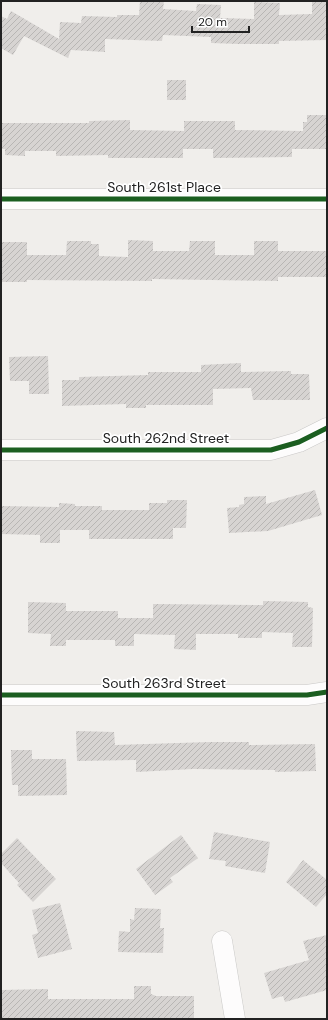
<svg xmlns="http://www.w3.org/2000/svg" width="328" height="1020" font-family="'DM Sans',sans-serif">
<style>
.building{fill:url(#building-hatch)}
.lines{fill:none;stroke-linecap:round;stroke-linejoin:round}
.minor-casing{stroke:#c9c8c7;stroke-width:21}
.minor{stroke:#fdfcfc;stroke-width:20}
.cycleway-casing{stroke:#fff;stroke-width:8}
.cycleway{stroke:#1b5e20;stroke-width:5}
.labels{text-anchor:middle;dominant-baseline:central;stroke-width:3.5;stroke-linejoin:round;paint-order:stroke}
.street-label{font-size:14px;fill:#222;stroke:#fff}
</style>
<defs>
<pattern id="building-hatch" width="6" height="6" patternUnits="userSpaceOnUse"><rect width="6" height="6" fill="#d7d4d2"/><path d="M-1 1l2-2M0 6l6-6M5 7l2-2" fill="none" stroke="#b8b6b4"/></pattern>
</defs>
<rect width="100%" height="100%" fill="#f0eeeb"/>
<g class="building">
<path d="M140 1H164L163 9 196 11 197 4 221 5 220 18 254 19V2L280 3 279 15 312 14V1H327V40L279 41V44H239L211 43V37L163 35 162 41 105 39V52L71 50 68 58 24 36 13 55 1 48V16L7 19 11 11 59 39 60 22 81 23 82 16 117 17V15H139Z"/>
<rect x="167" y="80" width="19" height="20"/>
<path d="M307 115H327V149H292V157L213 158V149H183V158H108V155L56 156V151H25V156L5 155V149H1V123H89V121L130 120V130L184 131V121H235V130L303 131V122H307Z"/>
<path d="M128 240 153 241V251H189L190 241H215V255H254V241H278V251H327V277H278V281L152 279V281L27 280V282H1L2 242H27V255H66L67 241H91V244H99V256L128 257Z"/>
<path d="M48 356 49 394H29V381H10L9 357Z"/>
<path d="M241 363V372L291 371V374H309L310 400H253L251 388 213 389V405H146V408H126V404L62 406V380H79V377L148 375V372H201V365Z"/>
<path d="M315 490 322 515 268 531 229 533 227 508 239 507V505L244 504V497L266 496V504Z"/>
<path d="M167 500H187L186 528H173V539H89V530H60V543H40V535L1 534V506L59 507V503L75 504V506H102V510H149V503H167Z"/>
<path d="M263 601 308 602V607L313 608 312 647H292L293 633 262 632V638H238V634H196V650L174 649 175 635 134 634V646H115V640H66V646H50L51 634 28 633V602L66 603V611H118V618H153V604L263 605Z"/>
<path d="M76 731 114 732 115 745 210 742H249V745L315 744 316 771 275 772V770L193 769 136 772V760L77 761Z"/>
<path d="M11 750H32V759H66L67 795 18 796V785H12Z"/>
<path d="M214 832 270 842 265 873 225 866 226 861 209 859Z"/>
<path d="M181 835 198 858 170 878 173 882 155 895 136 869Z"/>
<path d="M17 838 56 879 33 902 17 885 19 883 1 863V854Z"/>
<path d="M303 860 327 880V894L316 907 286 882Z"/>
<path d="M60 903 72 949 38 958 32 935 38 933 32 910Z"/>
<path d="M135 908 161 909 160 928H164L163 953 118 952 119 931 130 932V919L134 920Z"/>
<path d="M327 935V990L285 1002 283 996 272 999 264 973 309 960 303 941Z"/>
<path d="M134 986H151V994L156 996H194V1019L1 1018V990L48 989V999H134Z"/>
</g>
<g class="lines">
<defs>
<g id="minor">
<path d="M1 199H327"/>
<path d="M1 450H271L299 442 327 428"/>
<path d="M1 695H307L327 692"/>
<path d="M222 941 235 1019"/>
</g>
</defs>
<use href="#minor" class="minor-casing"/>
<use href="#minor" class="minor"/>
<defs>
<g id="cycleway">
<path d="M1 199H327"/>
<path d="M1 450H271L299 442 327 428"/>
<path d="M1 695H307L327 692"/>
</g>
</defs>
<use href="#cycleway" class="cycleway-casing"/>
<use href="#cycleway" class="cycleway"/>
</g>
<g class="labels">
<g class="street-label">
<text x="164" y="187">South 261st Place</text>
<text x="166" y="438">South 262nd Street</text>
<text x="164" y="683">South 263rd Street</text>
</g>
</g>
<rect width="328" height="1020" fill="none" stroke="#222222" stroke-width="4"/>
<path d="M192 26v6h57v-6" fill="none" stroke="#222222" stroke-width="2"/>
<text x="198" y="26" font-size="12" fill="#222222" stroke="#ffffff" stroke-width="3" paint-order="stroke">20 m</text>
</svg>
